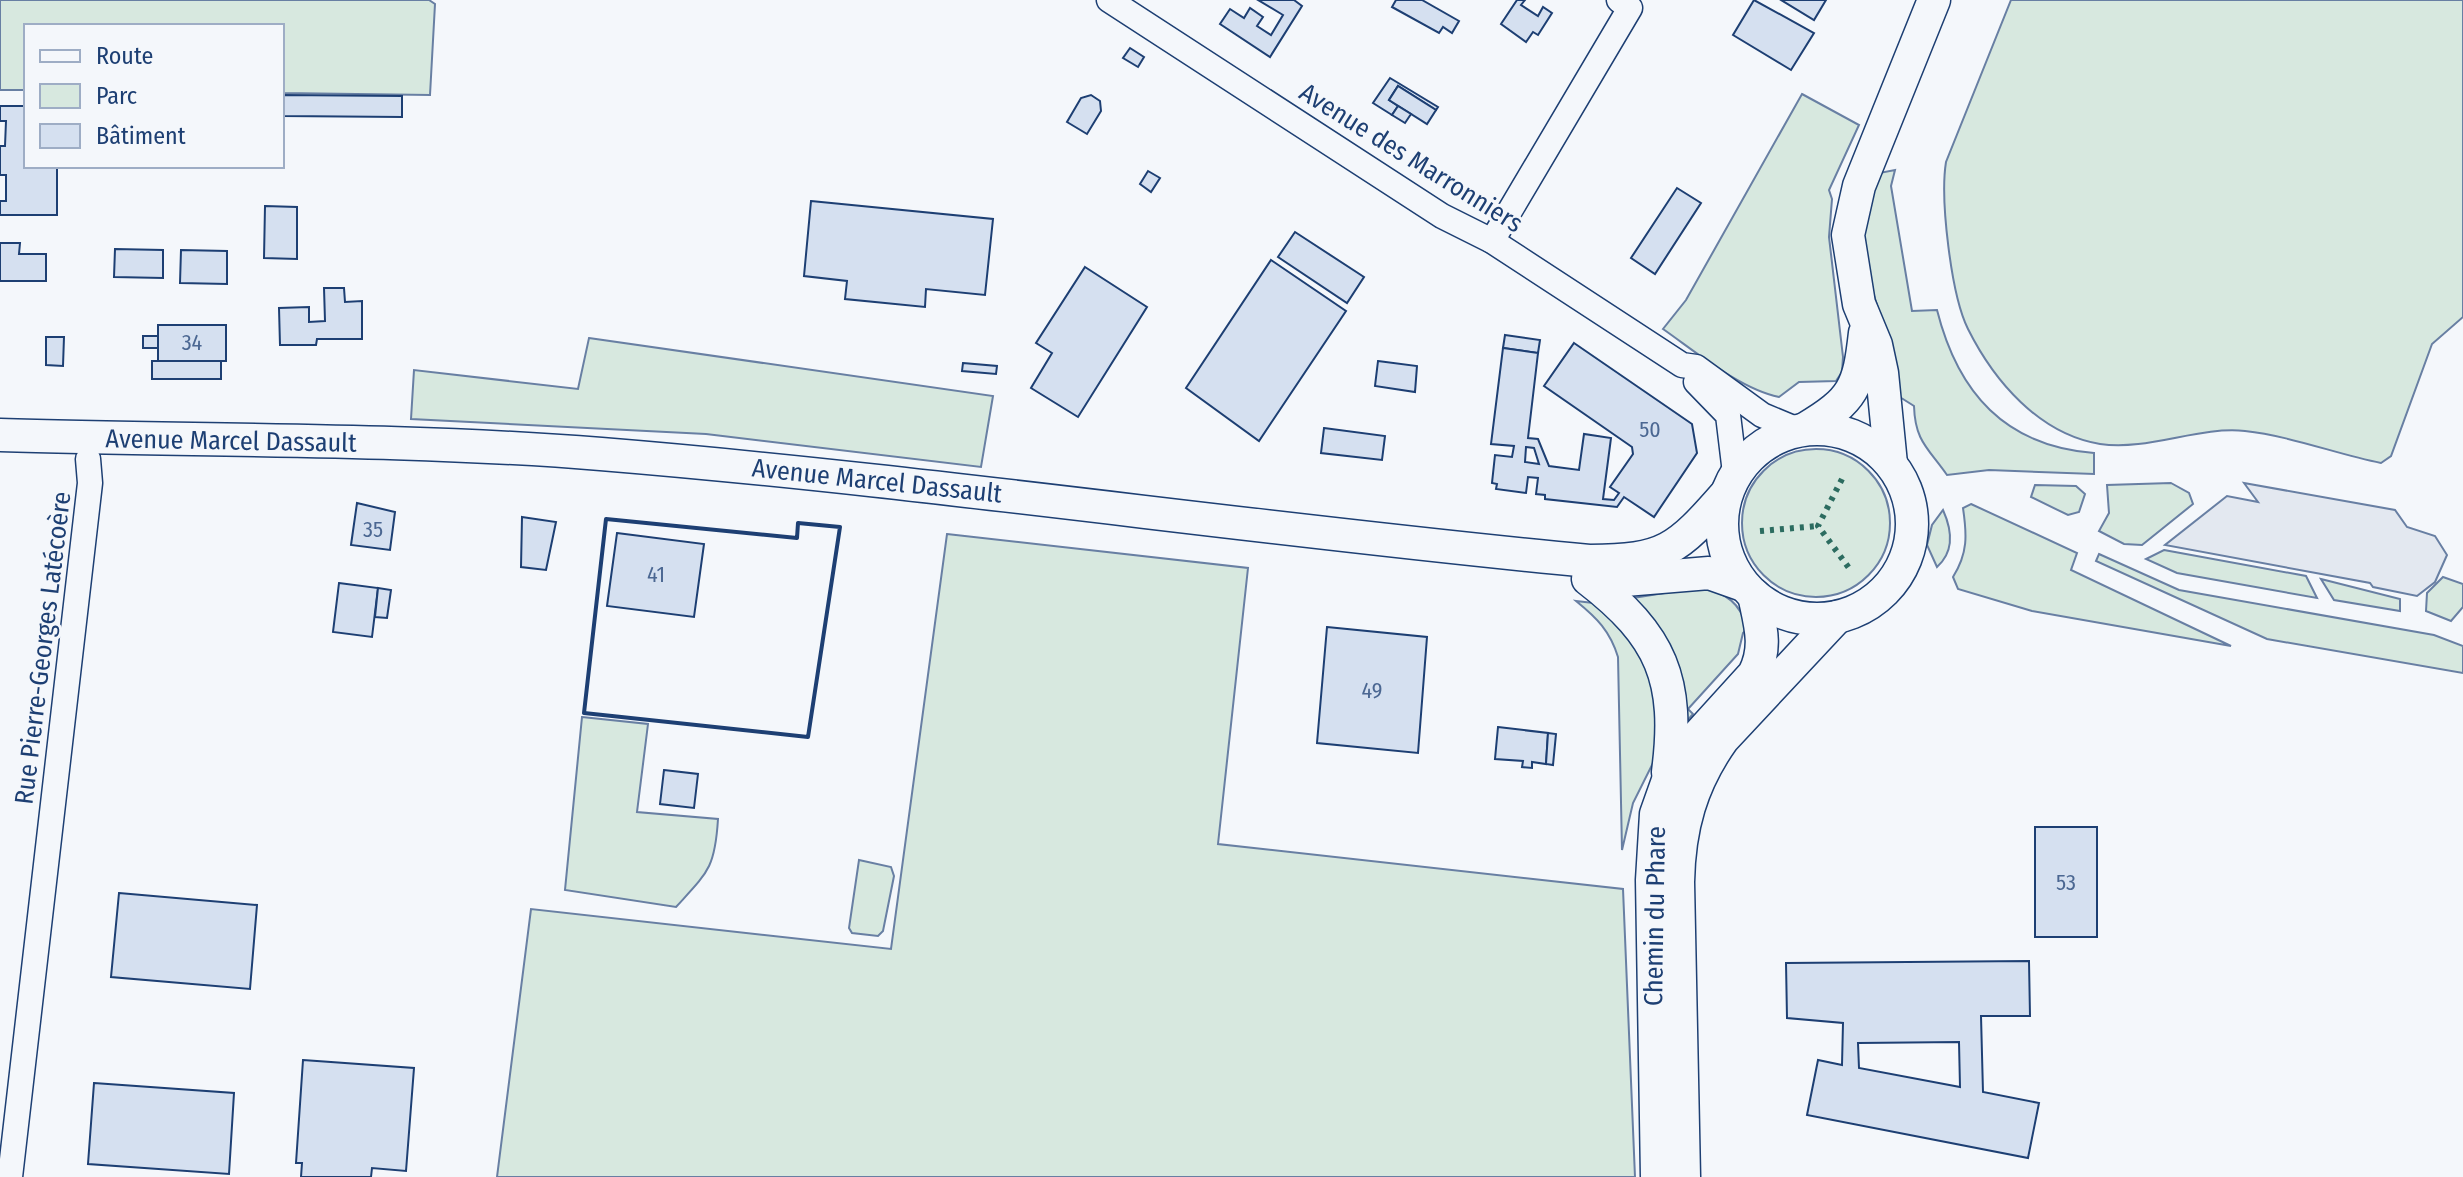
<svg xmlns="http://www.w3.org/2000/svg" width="2463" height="1177" font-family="'Fira Sans Condensed',sans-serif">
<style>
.green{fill:#d7e8df;stroke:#687fa3;stroke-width:2}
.parking{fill:#e3e8f0;stroke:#687fa3;stroke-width:2}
.building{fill:#d5e0f0;stroke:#1d3f73;stroke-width:2;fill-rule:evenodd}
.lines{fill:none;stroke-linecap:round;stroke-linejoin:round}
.minor-casing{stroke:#1d3f73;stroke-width:27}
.major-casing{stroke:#1d3f73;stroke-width:35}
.minor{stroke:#f4f7fb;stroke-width:24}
.major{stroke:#f4f7fb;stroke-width:32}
.hedge{stroke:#2c6c60;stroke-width:6;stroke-dasharray:4 6;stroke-linecap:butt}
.wall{stroke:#1d3f73;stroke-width:4}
.labels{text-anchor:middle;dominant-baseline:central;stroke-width:6;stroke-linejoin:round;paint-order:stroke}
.number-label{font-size:22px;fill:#4b6792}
.street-label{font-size:26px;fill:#1d3f73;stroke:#f4f7fb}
</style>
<rect width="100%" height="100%" fill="#f4f7fb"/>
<g class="green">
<path d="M0 0H429L435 4 430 95 282 93V26H26V90H0Z"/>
<path d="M2011 0H2463V317L2432 344 2391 456 2381 463C2336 454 2291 436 2245 431 2198 426 2149 451 2100 444 2039 434 1994 381 1968 329 1951 295 1940 199 1946 162Z"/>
<path d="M1802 94 1859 125 1829 190 1832 199 1829 237 1843 357 1842 372 1836 381 1799 382 1779 397C1740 389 1696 352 1663 329L1686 300Z"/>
<path d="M1895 170 1891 186 1912 311 1937 310C1958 393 2005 446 2094 453V474L1989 470 1947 475C1928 448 1915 441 1914 406L1895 394 1889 343 1871 286 1862 232 1874 174Z"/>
<path d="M589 338 993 396 981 467 706 434 411 419 414 370 578 389Z"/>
<circle cx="1816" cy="523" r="74"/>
<path d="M2171 483 2189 493 2193 504 2142 545 2124 544 2099 531 2109 513 2107 485Z"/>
<path d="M2035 485 2076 486 2085 494 2079 512 2068 515 2031 497Z"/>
<path d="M1971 504 2077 553 2071 570 2231 646 2032 611 1958 589 1953 577C1968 553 1967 535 1963 508Z"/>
<path d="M1943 510C1952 530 1955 551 1937 567L1927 545 1932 525Z"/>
<path d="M947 534 1248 568 1218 844 1623 889 1635 1177H497L531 909 891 949Z"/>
<path d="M2164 550 2306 576 2317 598 2177 573 2146 559Z"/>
<path d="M2099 554 2179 590 2434 635 2463 646V673L2267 639 2096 561Z"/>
<path d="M2443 577 2463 584V607L2451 621 2426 611 2427 593Z"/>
<path d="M2321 579 2400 599V611L2334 600Z"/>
<path d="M1702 587C1727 594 1739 602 1748 628L1743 633 1738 654 1688 709 1693 714 1681 728 1633 598Z"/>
<path d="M1576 601 1611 605 1650 646 1662 745 1633 803 1622 850 1618 657C1610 631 1597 618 1576 601Z"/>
<path d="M582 717 648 724 637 812 718 819C715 868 708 872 676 907L565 890Z"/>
<path d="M859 860 891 867 894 876 883 931 878 936 852 933 849 928Z"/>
</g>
<path class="parking" d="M2244 483 2395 510 2407 527 2435 536 2447 555 2435 582 2417 596 2373 587 2370 583 2165 545 2227 496 2258 502Z"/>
<g class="building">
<path d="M1258 0H1294L1302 6 1270 57 1220 24 1230 9 1244 18 1250 8 1263 17 1257 26 1271 35 1283 15Z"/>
<path d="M1396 0H1422L1459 21 1452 33 1443 27 1439 33 1392 7Z"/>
<path d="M1517 0H1525L1521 5 1538 16 1543 7 1552 13 1538 35 1533 32 1526 42 1501 24Z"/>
<path d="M1754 0 1814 33 1791 70 1733 35Z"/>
<path d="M1781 0H1826L1814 20Z"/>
<path d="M1130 48 1144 57 1138 67 1123 58Z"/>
<path d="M1390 78 1438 107 1436 110 1398 86 1389 100 1398 106 1392 115 1373 103Z"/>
<path d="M1398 86 1436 110 1427 124 1389 100Z"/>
<path d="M282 95 402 96V117L282 116Z"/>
<path d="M1091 95 1100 101 1101 111 1087 134 1067 122 1081 98Z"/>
<path d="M0 106H26V166H57V215H0V201H6V175H0V146H5L6 121H0Z"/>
<path d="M1398 106 1411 114 1405 123 1392 115Z"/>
<path d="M1148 171 1160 178 1151 192 1140 184Z"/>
<path d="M1677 188 1701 203 1655 274 1631 258Z"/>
<path d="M811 201 993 219 985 295 926 289 925 307 845 299 847 281 804 276Z"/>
<path d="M265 206 297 207V259L264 258Z"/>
<path d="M1295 232 1364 277 1347 303 1278 257Z"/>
<path d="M0 243H20L19 254H46V281H0Z"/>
<path d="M115 249 163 250V278L114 277Z"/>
<path d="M181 250 227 251V284L180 283Z"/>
<path d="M1271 260 1346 311 1259 441 1186 388Z"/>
<path d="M1085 267 1147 307 1078 417 1031 388 1052 353 1036 343Z"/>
<path d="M324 288H344L345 302 362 301V339H317L316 345H280L279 308 309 307V322L325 321Z"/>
<rect x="158" y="325" width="68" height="36"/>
<path d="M1505 335 1540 340 1538 353 1503 348Z"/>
<rect x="143" y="336" width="15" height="12"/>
<path d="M46 337H64L63 366 46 365Z"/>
<path d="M1574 343 1692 424 1697 453 1654 517 1624 497 1617 507 1545 499V495L1536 494 1538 478 1528 477 1526 493 1496 489 1497 484 1492 483 1495 455 1512 457 1514 446 1491 444 1503 348 1538 353 1528 438 1538 439 1549 466 1579 470 1584 434 1611 438 1603 499 1614 500 1619 493 1610 487 1633 454 1632 447 1544 386ZM1526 447 1534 448 1539 464 1525 462Z"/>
<rect x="152" y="361" width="69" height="18"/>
<path d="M1378 361 1417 366 1415 392 1375 386Z"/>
<path d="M963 363 997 366 996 374 962 371Z"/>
<path d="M1324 428 1385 436 1382 460 1321 453Z"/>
<path d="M357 503 395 512 390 550 351 545Z"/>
<path d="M522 517 556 522 546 570 521 567Z"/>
<path d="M617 533 704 544 694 617 607 606Z"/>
<path d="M339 583 378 588 372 637 333 632Z"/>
<path d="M378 588 391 590 387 618 375 617Z"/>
<path d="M1327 627 1427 637 1418 753 1317 743Z"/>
<path d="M1498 727 1548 733 1546 764 1532 762V768L1522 767 1523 761 1495 759Z"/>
<path d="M1548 733 1556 734 1553 765 1546 764Z"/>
<path d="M664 770 698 774 694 808 660 804Z"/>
<rect x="2035" y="827" width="62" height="110"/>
<path d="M119 893 257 905 250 989 111 977Z"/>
<path d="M2029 961 2030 1016H1981L1983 1092 2039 1103 2028 1158 1807 1115 1818 1060 1842 1065 1843 1023 1787 1018 1786 963ZM1959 1042 1960 1087 1859 1068 1858 1043Z"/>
<path d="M303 1060 414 1068 406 1171 372 1168 371 1177H301L302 1163H296Z"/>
<path d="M94 1083 234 1093 229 1174 88 1164Z"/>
</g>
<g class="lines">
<defs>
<g id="minor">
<path d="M1109 0 1442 216 1492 241 1682 365 1696 367 1762 415 1798 430"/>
<path d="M1492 241 1630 8 1619 0"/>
<path d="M1696 382 1728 415 1735 473"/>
<path d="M10 1177 90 483 88 459"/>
</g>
<g id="major">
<circle cx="1817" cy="524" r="95"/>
<path d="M1805 429C1854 400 1859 387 1865 333"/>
<path d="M0 435C200 441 401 438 601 454 931 481 1259 530 1589 561 1665 561 1677 550 1726 494"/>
<path d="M1891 464 1882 373 1876 345 1859 304 1848 235 1859 186 1934 0"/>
<path d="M1588 579C1662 636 1680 680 1668 772"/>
<path d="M1613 581 1709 573 1743 585"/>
<path d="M1657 1177 1652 880 1656 814 1667 783 1685 750 1754 674C1768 647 1760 624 1754 595"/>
<path d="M1684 1177 1678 882C1679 828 1691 784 1723 739L1837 617"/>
</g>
</defs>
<use href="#minor" class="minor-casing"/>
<use href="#major" class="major-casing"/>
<use href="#minor" class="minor"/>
<use href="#major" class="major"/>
<g class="hedge">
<path d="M1842 479 1818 526 1849 568"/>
<path d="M1760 531 1818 526"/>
</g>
<path class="wall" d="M606 519 797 538 798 523 840 527 808 737 584 713Z"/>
</g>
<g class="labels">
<g class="number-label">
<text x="192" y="342">34</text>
<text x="1650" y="429">50</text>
<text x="373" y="529">35</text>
<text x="656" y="574">41</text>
<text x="1372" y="690">49</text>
<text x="2066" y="882">53</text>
</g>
<g class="street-label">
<text transform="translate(1411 158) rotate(32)">Avenue des Marronniers</text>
<text transform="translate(231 441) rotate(1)">Avenue Marcel Dassault</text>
<text transform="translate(877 481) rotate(6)">Avenue Marcel Dassault</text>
<text transform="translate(43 648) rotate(-83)">Rue Pierre-Georges Latécoère</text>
<text transform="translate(1655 916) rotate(-89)">Chemin du Phare</text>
</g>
</g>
<rect x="24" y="24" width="260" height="144" fill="#f4f7fb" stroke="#9eadc5" stroke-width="2"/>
<rect x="40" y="50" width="40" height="12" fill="#f4f7fb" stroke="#9eadc5" stroke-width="2"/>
<text x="96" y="64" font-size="24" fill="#1d3f73">Route</text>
<rect x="40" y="84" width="40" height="24" fill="#d7e8df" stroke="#9eadc5" stroke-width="2"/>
<text x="96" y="104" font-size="24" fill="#1d3f73">Parc</text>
<rect x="40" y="124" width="40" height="24" fill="#d5e0f0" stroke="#9eadc5" stroke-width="2"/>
<text x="96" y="144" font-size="24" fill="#1d3f73">Bâtiment</text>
</svg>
